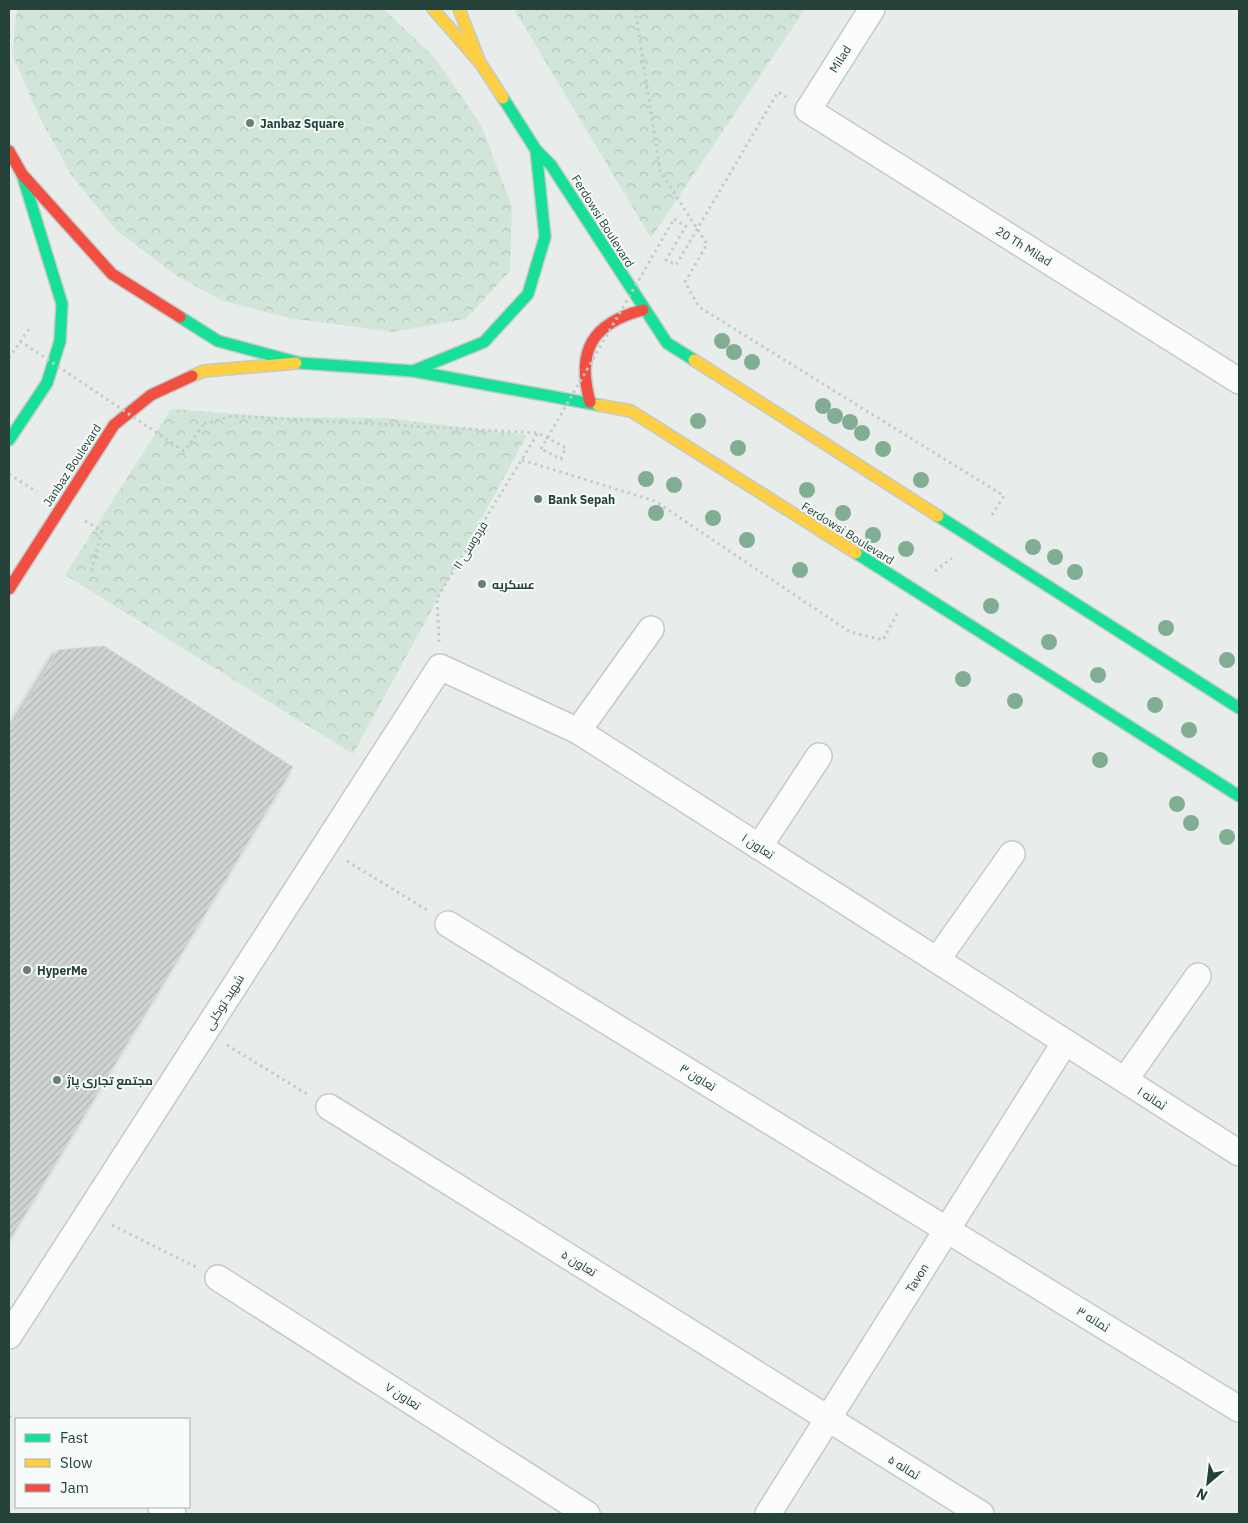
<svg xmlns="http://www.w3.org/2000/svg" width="1248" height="1523" font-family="'IBM Plex Sans',Cairo,sans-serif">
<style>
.forest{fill:url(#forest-crowns)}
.building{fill:url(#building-hatch);stroke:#d1d6d4;filter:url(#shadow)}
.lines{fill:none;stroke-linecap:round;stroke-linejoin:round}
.street-casing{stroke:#c5cac8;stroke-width:28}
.fast-casing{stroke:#c3cbc8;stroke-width:14}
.slow-casing{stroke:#c3cbc8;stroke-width:14}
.jam-casing{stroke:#c3cbc8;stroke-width:14}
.path{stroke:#c3ccca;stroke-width:3;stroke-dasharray:2.5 4;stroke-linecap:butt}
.street{stroke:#fcfcfc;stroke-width:25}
.fast{stroke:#16e098;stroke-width:11}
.slow{stroke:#ffcf43;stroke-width:11}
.jam{stroke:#f24e42;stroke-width:11}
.path-bridge{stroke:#c3ccca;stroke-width:3;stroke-dasharray:2.5 4;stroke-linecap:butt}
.tree{fill:#81ae93}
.poi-dot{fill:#697e78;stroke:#f7fbf9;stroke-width:2}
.labels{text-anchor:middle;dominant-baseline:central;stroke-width:4;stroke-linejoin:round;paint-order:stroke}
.street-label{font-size:12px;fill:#24423a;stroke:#f7fbf9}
.poi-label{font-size:12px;font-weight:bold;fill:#24423a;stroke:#f7fbf9;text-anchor:start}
</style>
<defs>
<pattern id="forest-crowns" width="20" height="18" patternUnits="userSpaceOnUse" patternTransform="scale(1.25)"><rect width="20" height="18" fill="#d1e6d8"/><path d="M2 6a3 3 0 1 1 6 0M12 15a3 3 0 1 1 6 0" fill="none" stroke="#b3c6ba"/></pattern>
<pattern id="building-hatch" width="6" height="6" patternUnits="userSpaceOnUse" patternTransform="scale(1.25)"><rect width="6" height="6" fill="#cfd4d2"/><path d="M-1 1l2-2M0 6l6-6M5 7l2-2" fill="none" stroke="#b2b7b5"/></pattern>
<filter id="shadow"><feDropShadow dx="-4.5" dy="4.5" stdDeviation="2.5" flood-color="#0004"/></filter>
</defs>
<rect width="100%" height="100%" fill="#e8edeb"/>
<g class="forest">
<path d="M17 9H384L435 58 481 125 512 206 510 271 466 319 393 332 289 318 223 301 177 276 116 230 72 176 40 118 12 54Z"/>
<path d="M514 9H805L651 238Z"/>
<path d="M171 409 279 417 386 418 527 435 353 754 65 575Z"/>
</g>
<path class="building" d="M104 646 293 767 9 1241V731L58 650Z"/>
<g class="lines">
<defs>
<g id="street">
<path d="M872 9 808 110 1239 381"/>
<path d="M578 731 651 629"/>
<path d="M759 847 819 756"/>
<path d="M448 924 1239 1409"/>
<path d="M937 960 1012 854"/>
<path d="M1125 1080 1198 976"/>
<path d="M329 1107 981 1514"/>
<path d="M218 1278 587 1514"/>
<path d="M9 1336 440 667 578 731 1239 1153"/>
<path d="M161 1507 173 1514"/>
<path d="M768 1514 1065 1042"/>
</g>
<g id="fast">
<path d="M536 150 551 165 667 343 694 360"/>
<path d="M180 317 218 341 300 363 413 371 598 405"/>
<path d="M413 371 484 342 528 294 545 237 536 150 503 98"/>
<path d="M9 440 47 383 60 341 62 304 22 174"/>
<path d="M938 516 1239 708"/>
<path d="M856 553 1239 796"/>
</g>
<g id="slow">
<path d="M433 9 481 64 503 98"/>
<path d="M459 9 479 60"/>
<path d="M694 360 938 516"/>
<path d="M192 376 204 371 296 363"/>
<path d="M598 405 631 411 856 553"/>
</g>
<g id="jam">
<path d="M9 151 22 174 112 274 180 317"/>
<path d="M590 402C576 351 592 323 643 310"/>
<path d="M9 589 114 425 151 395 192 376"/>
</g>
</defs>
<use href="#street" class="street-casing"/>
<use href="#fast" class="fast-casing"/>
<use href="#slow" class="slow-casing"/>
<use href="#jam" class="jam-casing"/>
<g class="path">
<path d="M635 9 660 171 707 244 685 282 699 307 1004 496 991 516"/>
<path d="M674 219 686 226 666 260 676 265 778 92 786 97"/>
<path d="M9 358 31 326"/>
<path d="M204 424 232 416 538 433 566 448 561 459 541 449"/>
<path d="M522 460 655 501 850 632 883 640 898 612"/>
<path d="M9 474 37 492"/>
<path d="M85 521 102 531 91 572"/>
<path d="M935 571 952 558"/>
<path d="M439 642 437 598 538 433"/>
<path d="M347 861 427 910"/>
<path d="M227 1045 307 1094"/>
<path d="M112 1225 196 1267"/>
<path d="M9 1416 16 1420"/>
</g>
<use href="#street" class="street"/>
<use href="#fast" class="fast"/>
<use href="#slow" class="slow"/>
<use href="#jam" class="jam"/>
<g class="path-bridge">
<path d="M20 341 184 451 204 424"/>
<path d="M541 449 674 219"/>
</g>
</g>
<g class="tree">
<circle cx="722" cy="341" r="8"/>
<circle cx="734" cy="352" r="8"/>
<circle cx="752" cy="362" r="8"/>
<circle cx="823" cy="406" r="8"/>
<circle cx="835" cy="416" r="8"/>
<circle cx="698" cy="421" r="8"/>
<circle cx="850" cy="422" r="8"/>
<circle cx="862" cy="433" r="8"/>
<circle cx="738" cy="448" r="8"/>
<circle cx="883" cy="449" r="8"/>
<circle cx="646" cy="479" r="8"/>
<circle cx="921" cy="480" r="8"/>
<circle cx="674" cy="485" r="8"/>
<circle cx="807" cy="490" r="8"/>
<circle cx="656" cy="513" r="8"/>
<circle cx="843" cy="513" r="8"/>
<circle cx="713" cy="518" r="8"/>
<circle cx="873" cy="535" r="8"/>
<circle cx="747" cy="540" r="8"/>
<circle cx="1033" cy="547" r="8"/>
<circle cx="906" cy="549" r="8"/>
<circle cx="1055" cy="557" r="8"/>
<circle cx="800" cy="570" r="8"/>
<circle cx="1075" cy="572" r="8"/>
<circle cx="991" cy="606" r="8"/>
<circle cx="1166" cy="628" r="8"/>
<circle cx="1049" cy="642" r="8"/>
<circle cx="1227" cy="660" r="8"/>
<circle cx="1098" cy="675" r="8"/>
<circle cx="963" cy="679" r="8"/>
<circle cx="1015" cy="701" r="8"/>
<circle cx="1155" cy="705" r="8"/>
<circle cx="1189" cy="730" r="8"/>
<circle cx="1100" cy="760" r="8"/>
<circle cx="1177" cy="804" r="8"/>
<circle cx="1191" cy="823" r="8"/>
<circle cx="1227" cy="837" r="8"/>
</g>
<g class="poi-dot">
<circle cx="250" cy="123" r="5"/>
<circle cx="538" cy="499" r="5"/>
<circle cx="482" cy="584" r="5"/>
<circle cx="27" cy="970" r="5"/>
<circle cx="57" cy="1080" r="5"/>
</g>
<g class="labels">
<g class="street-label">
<text transform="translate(840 59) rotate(-58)">Milad</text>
<text transform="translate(603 221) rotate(58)">Ferdowsi Boulevard</text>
<text transform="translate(1024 246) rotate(32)">20 Th Milad</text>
<text transform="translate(72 465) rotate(-57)">Janbaz Boulevard</text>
<text transform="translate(848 533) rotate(32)">Ferdowsi Boulevard</text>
<text transform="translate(470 545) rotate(-58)">فردوسی ۱۱</text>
<text transform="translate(758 846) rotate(33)">تعاون ۱</text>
<text transform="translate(224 1002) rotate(-58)">شهید توکلی</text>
<text transform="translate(698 1077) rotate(32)">تعاون ۳</text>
<text transform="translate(1152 1098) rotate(33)">ثمانه ۱</text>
<text transform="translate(579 1263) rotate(32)">تعاون ۵</text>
<text transform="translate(917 1278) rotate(-58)">Tavon</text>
<text transform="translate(1093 1319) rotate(32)">ثمانه ۳</text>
<text transform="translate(403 1396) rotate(33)">تعاون ۷</text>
<text transform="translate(904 1467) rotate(32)">ثمانه ۵</text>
</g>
<g class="poi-label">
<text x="260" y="123">Janbaz Square</text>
<text x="548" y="499">Bank Sepah</text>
<text x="492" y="584">عسکریه</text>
<text x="37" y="970">HyperMe</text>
<text x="67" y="1080">مجتمع تجاری پاژ</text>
</g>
</g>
<rect width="1248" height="1523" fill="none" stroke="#24423a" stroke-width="20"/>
<rect x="15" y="1418" width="175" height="90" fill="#f7fbf9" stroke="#a3b1ad"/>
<rect x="25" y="1434" width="25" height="8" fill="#16e098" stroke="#a3b1ad"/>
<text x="60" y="1443" font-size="15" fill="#24423a">Fast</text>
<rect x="25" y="1459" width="25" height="8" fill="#ffcf43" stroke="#a3b1ad"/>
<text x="60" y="1468" font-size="15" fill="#24423a">Slow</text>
<rect x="25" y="1484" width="25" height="8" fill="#f24e42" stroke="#a3b1ad"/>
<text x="60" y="1493" font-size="15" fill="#24423a">Jam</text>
<g transform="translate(1208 1483) rotate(208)" stroke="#f7fbf9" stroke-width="4" paint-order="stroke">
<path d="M0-4L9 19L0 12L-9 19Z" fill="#24423a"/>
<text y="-8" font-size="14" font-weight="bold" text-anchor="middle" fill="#24423a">N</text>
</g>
</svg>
